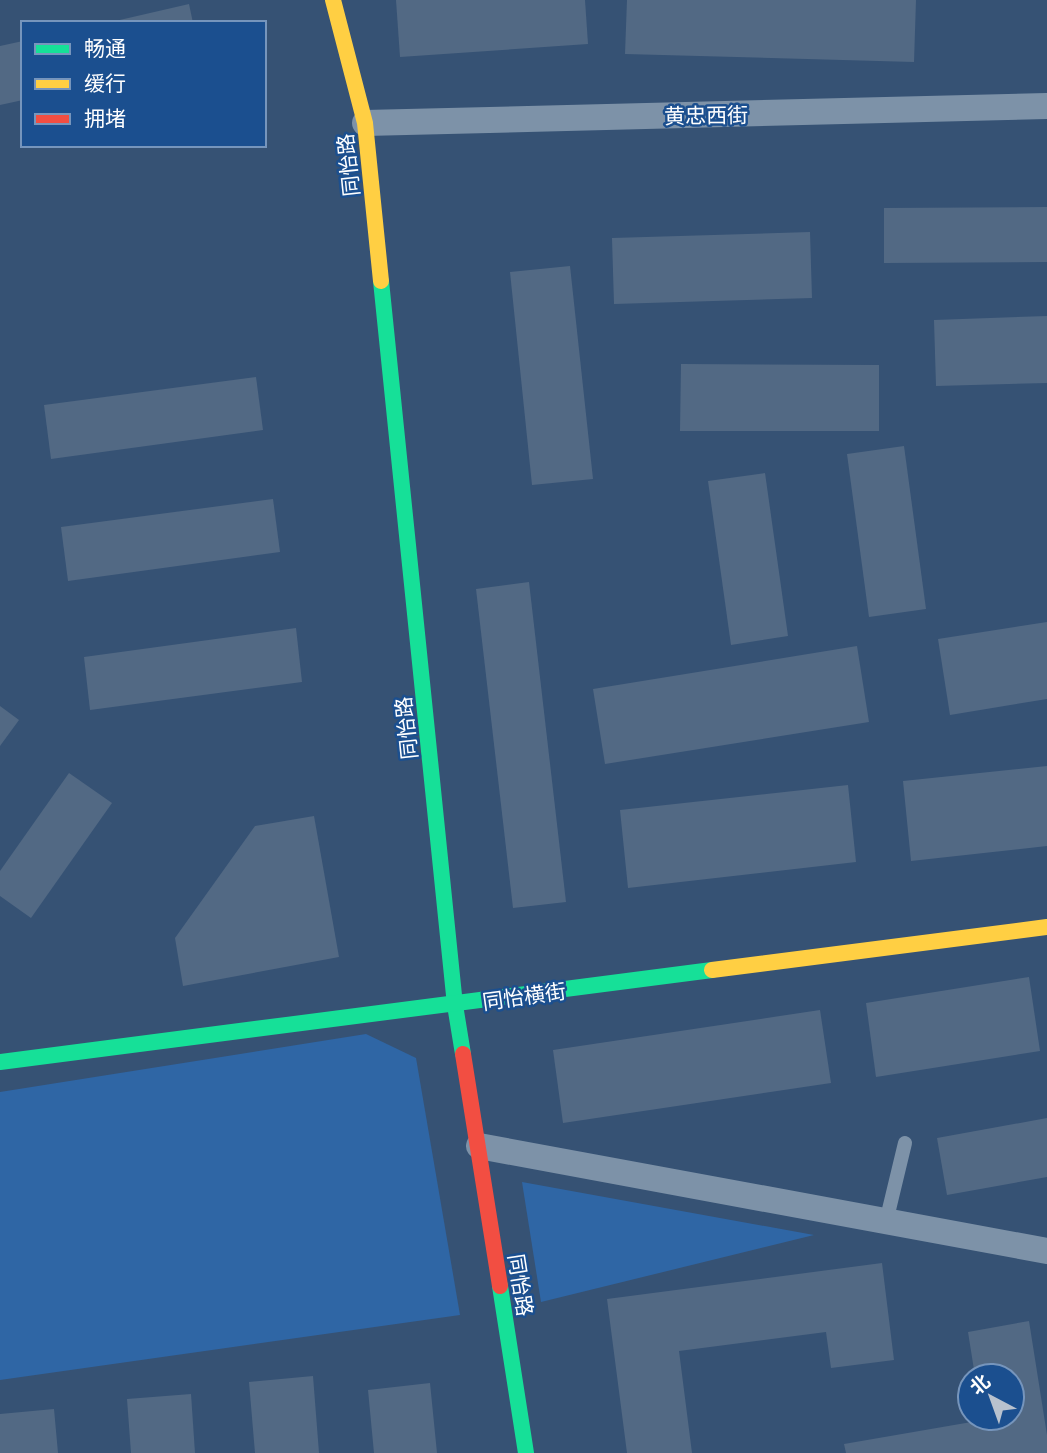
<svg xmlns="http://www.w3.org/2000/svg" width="1047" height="1453" font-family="Quicksand,'Noto Sans SC',sans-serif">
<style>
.green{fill:#2f66a5}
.building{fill:#526984}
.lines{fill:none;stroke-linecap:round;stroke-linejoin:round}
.lane{stroke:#7d92a8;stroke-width:14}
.street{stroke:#7d92a8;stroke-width:26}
.fast{stroke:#16e098;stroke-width:16}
.slow{stroke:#ffcf43;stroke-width:16}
.jam{stroke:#f24e42;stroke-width:16}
.labels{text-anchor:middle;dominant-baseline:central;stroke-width:5;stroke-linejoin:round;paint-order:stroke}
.street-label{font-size:21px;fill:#fff;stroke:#1b4f8f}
</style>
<rect width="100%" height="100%" fill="#365274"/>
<g class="green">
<path d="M366 1034 416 1058 460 1315 0 1380V1092Z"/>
<path d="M522 1182 814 1235 541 1302Z"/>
</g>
<g class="building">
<path d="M396 0H585L588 44 400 57Z"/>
<path d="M627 0H916L914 62 625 54Z"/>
<path d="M189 4 193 23H111V22Z"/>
<path d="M23 41V100L0 105V46Z"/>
<path d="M1047 207V262L884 263V208Z"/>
<path d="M810 232 812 298 614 304 612 238Z"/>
<path d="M570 266 593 479 532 485 510 272Z"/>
<path d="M1047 316V383L936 386 934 320Z"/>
<path d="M681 364 879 365V431H680Z"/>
<path d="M256 377 263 430 51 459 44 405Z"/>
<path d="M904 446 926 609 869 617 847 454Z"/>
<path d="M765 473 788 636 731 645 708 481Z"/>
<path d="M273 499 280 552 68 581 61 527Z"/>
<path d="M529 582 566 902 513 908 476 589Z"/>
<path d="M1047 622V699L950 715 938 639Z"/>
<path d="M296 628 302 682 90 710 84 657Z"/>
<path d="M857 646 869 722 605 764 593 689Z"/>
<path d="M0 706 19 720 0 746Z"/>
<path d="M1047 766V846L911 861 903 781Z"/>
<path d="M69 773 112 803 31 918 0 896V871Z"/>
<path d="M848 785 856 862 628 888 620 810Z"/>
<path d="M314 816 339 957 183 986 175 938 255 826Z"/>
<path d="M1029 977 1040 1051 876 1077 866 1003Z"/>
<path d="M820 1010 831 1083 563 1123 553 1050Z"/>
<path d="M1047 1118V1177L947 1195 937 1138Z"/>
<path d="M882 1263 894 1360 831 1368 826 1332 679 1351 692 1453H627L607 1299Z"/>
<path d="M1029 1321 1047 1435V1453H846L844 1444 983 1420 982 1418H1012V1376H975L968 1332Z"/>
<path d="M313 1376 319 1453H255L249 1382Z"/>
<path d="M430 1383 437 1453H374L368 1390Z"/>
<path d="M191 1394 195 1453H131L127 1399Z"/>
<path d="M54 1409 58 1453H0V1414Z"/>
</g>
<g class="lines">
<path class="lane" d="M886 1222 905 1143"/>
<g class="street">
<path d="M365 123 1047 106"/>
<path d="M479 1146 1047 1251"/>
</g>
<g class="fast">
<path d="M381 281 455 1005 463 1054"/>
<path d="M0 1062 712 970"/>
<path d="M500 1286 526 1453"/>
</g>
<g class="slow">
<path d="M333 0 365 123 381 281"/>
<path d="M712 970 1047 927"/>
</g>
<path class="jam" d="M463 1054 500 1286"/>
</g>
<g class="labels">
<g class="street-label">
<text transform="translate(706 115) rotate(-1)">黄忠西街</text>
<text transform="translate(348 165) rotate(-96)">同怡路</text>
<text transform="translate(406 728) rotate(-96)">同怡路</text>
<text transform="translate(524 996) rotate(-8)">同怡横街</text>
<text transform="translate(521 1285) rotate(81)">同怡路</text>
</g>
</g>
<rect x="21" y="21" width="245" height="126" fill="#1b4f8f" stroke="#7695bc" stroke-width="2"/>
<rect x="35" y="44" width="35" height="10" fill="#16e098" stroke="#7695bc" stroke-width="2"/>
<text x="84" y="56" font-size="21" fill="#ffffff">畅通</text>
<rect x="35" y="79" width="35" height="10" fill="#ffcf43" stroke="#7695bc" stroke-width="2"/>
<text x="84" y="91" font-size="21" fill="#ffffff">缓行</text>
<rect x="35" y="114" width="35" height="10" fill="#f24e42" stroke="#7695bc" stroke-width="2"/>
<text x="84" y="126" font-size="21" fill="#ffffff">拥堵</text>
<g transform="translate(991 1397) rotate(319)"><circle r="33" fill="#1b4f8f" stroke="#7695bc" stroke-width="2"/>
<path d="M0-5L12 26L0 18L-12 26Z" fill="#b9c2ce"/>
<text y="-10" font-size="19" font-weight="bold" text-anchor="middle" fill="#ffffff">北</text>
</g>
</svg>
